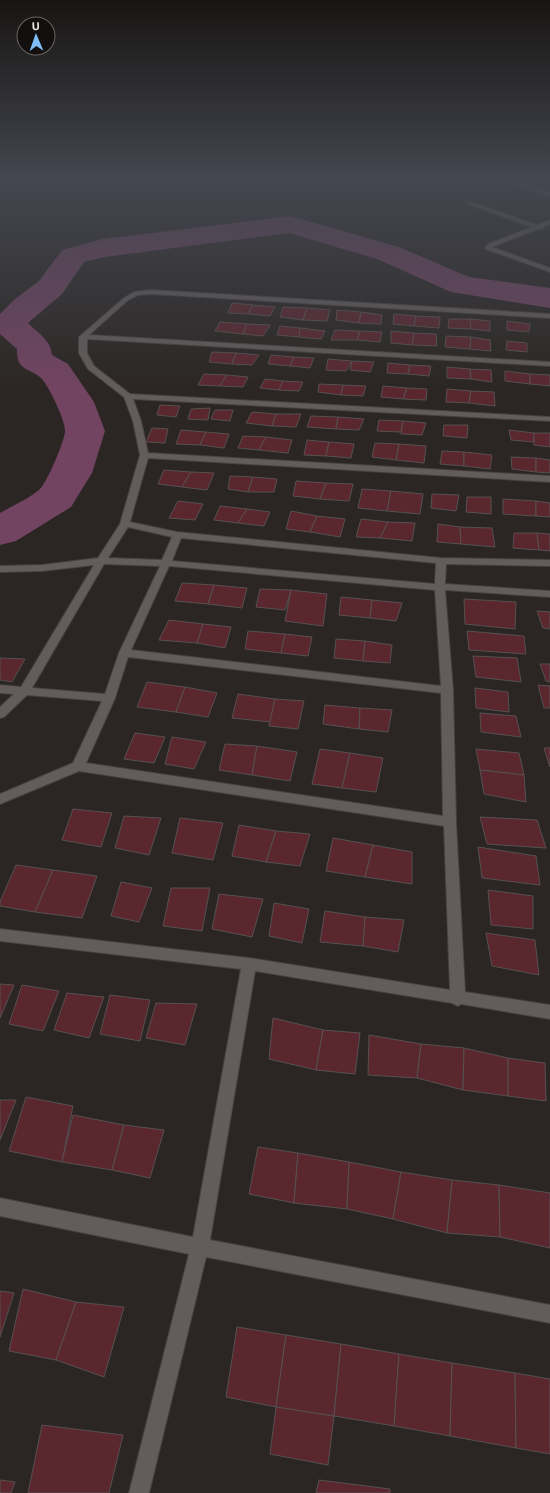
<svg xmlns="http://www.w3.org/2000/svg" width="550" height="1493" font-family="'Open Sans',sans-serif">
<style>
.lines{fill:none;stroke-linecap:round;stroke-linejoin:round}
.river{fill:#724461;fill-rule:evenodd}
.building{fill:#5a272f;stroke:#575051}
.street-casing{stroke:#464241;stroke-width:2}
.street{fill:#635c5a;fill-rule:evenodd}
</style>
<rect width="100%" height="100%" fill="#2b2623"/>
<g class="lines">
<path class="river" d="M290 216 399 247 469 277 550 288V308L451 292 377 259 289 233 105 257 84 262 62 294 28 323C38 333 51 340 52 355L68 364 94 402 105 431 92 473 71 507 16 541 0 545V513C12 506 28 499 39 490 47 483 64 442 65 432 66 421 49 387 42 379 30 367 16 372 17 349L0 334V314L15 299 39 281 62 250 103 239Z"/>
</g>
<g class="building">
<path d="M232 303 253 305 248 314 228 313Z"/>
<path d="M253 305 275 307 270 316 248 314Z"/>
<path d="M283 307 307 308 303 320 280 317Z"/>
<path d="M307 308 330 310 327 321 303 320Z"/>
<path d="M337 310 361 312 359 323 336 320Z"/>
<path d="M361 312 382 315 381 324 359 323Z"/>
<path d="M394 314 416 316 414 326 393 324Z"/>
<path d="M416 316 440 317 439 328 414 326Z"/>
<path d="M449 319H470L471 329 448 328Z"/>
<path d="M470 319 490 321V331L471 329Z"/>
<path d="M507 321 530 324 529 332 507 330Z"/>
<path d="M220 322 247 324 243 334 215 331Z"/>
<path d="M247 324 270 325 263 336 243 334Z"/>
<path d="M280 326 300 328 299 337 277 335Z"/>
<path d="M300 328 325 331 321 339 299 337Z"/>
<path d="M335 330 360 331 357 340H331Z"/>
<path d="M360 331 382 332 380 342 357 340Z"/>
<path d="M391 331 414 333 412 345 391 343Z"/>
<path d="M414 333 436 334 437 346 412 345Z"/>
<path d="M446 336 471 337 470 349 445 347Z"/>
<path d="M471 337 490 340 491 351 470 349Z"/>
<path d="M507 341 527 343V352L506 350Z"/>
<path d="M212 352 236 353 232 364 209 362Z"/>
<path d="M236 353 259 355 252 365 232 364Z"/>
<path d="M271 355 294 357 290 366 268 364Z"/>
<path d="M294 357 314 358 310 368 290 366Z"/>
<path d="M328 359 352 361 346 371 326 370Z"/>
<path d="M352 361 374 362 370 372 350 370Z"/>
<path d="M388 363 410 365 408 374 387 373Z"/>
<path d="M410 365 431 366 429 376 408 374Z"/>
<path d="M447 367 470 369 471 379 447 378Z"/>
<path d="M470 369 491 370 492 382 471 379Z"/>
<path d="M505 371 530 374V384L505 381Z"/>
<path d="M204 374 227 375 220 386 198 385Z"/>
<path d="M530 374 550 375V386L530 384Z"/>
<path d="M227 375 248 377 243 387 220 386Z"/>
<path d="M265 379 283 381 279 390 260 388Z"/>
<path d="M283 381 303 382 299 391 279 390Z"/>
<path d="M319 384 343 385 341 395 318 392Z"/>
<path d="M343 385 366 386 363 396 341 395Z"/>
<path d="M383 386 407 388 403 399 381 397Z"/>
<path d="M407 388 427 389 426 400 403 399Z"/>
<path d="M447 389 471 391 469 403 446 402Z"/>
<path d="M471 391 494 392 495 406 469 403Z"/>
<path d="M160 405 180 406 176 417 157 415Z"/>
<path d="M210 408 208 420 188 419 191 409Z"/>
<path d="M215 410H233L230 421 211 419Z"/>
<path d="M252 412 276 414 272 426 246 423Z"/>
<path d="M276 414H301L296 427 272 426Z"/>
<path d="M311 416 338 417 336 429 307 427Z"/>
<path d="M338 417 364 419 359 430 336 429Z"/>
<path d="M379 420 403 421 401 432 377 431Z"/>
<path d="M403 421 426 423 422 435 401 434Z"/>
<path d="M444 425H468L467 438 443 436Z"/>
<path d="M152 428 168 429 165 443 146 442Z"/>
<path d="M181 430 206 432 200 445 176 444Z"/>
<path d="M509 430 534 433V442L511 440Z"/>
<path d="M206 432 229 434 224 448 200 445Z"/>
<path d="M534 433H550V447L534 445Z"/>
<path d="M243 436 266 437 259 450 238 448Z"/>
<path d="M266 437 292 440 288 453 259 450Z"/>
<path d="M307 440 329 442 326 456 304 455Z"/>
<path d="M329 442 354 444 351 458 326 456Z"/>
<path d="M375 443 399 444 396 460 372 457Z"/>
<path d="M399 444 426 446 424 463 396 460Z"/>
<path d="M442 451 464 452V466L440 464Z"/>
<path d="M464 452 492 455 490 469 464 466Z"/>
<path d="M511 457 536 458V472L512 469Z"/>
<path d="M536 458 550 460V473L536 472Z"/>
<path d="M164 470 191 472 182 487 158 484Z"/>
<path d="M191 472 214 473 207 490 182 487Z"/>
<path d="M230 476 253 477 248 492 228 489Z"/>
<path d="M253 477 277 479 274 492H248Z"/>
<path d="M296 481 326 483 320 499 293 496Z"/>
<path d="M326 483 353 484 349 501 320 499Z"/>
<path d="M362 489 391 491 387 511 358 508Z"/>
<path d="M391 491 423 494 420 514 387 511Z"/>
<path d="M432 494 459 495 456 511 431 508Z"/>
<path d="M467 497H491V514L466 512Z"/>
<path d="M503 499 536 501V516L503 514Z"/>
<path d="M178 501 203 504 195 520 169 518Z"/>
<path d="M536 501 550 503V517L536 516Z"/>
<path d="M220 506 247 509 238 523 214 520Z"/>
<path d="M247 509 270 512 264 526 238 523Z"/>
<path d="M291 511 317 516 310 532 286 529Z"/>
<path d="M317 516 345 519 340 537 310 532Z"/>
<path d="M361 519 388 522 380 538 356 537Z"/>
<path d="M388 522 415 523 412 541 380 538Z"/>
<path d="M438 524 460 527 461 544 437 542Z"/>
<path d="M460 527 492 528 495 547 461 544Z"/>
<path d="M514 533H537L539 550 513 548Z"/>
<path d="M537 533 550 534V551L539 550Z"/>
<path d="M182 583 214 585 208 604 175 601Z"/>
<path d="M214 585 247 588 242 608 208 604Z"/>
<path d="M260 589 291 590 285 610 256 607Z"/>
<path d="M291 590 327 594 323 626 285 621Z"/>
<path d="M341 597 372 600 370 618 339 615Z"/>
<path d="M464 599 516 602 515 629 465 624Z"/>
<path d="M372 600 402 603 396 621 370 618Z"/>
<path d="M537 611 550 612V629L543 628Z"/>
<path d="M169 620 203 624 197 643 159 640Z"/>
<path d="M203 624 231 627 225 648 197 643Z"/>
<path d="M248 631 285 634 281 653 245 649Z"/>
<path d="M467 631 524 636 526 654 469 650Z"/>
<path d="M285 634 312 637 308 656 281 653Z"/>
<path d="M336 639 365 641 363 661 334 658Z"/>
<path d="M365 641 392 645 390 663 363 661Z"/>
<path d="M473 656 517 658 521 682 476 677Z"/>
<path d="M0 658 25 659 12 682 0 680Z"/>
<path d="M540 664H550V682L546 681Z"/>
<path d="M147 682 185 687 176 712 137 707Z"/>
<path d="M538 685 550 686V708H544Z"/>
<path d="M185 687 217 693 208 717 176 712Z"/>
<path d="M475 688 508 692 509 712 476 708Z"/>
<path d="M238 694 275 699 270 722 232 718Z"/>
<path d="M275 699 304 701 298 729 269 726Z"/>
<path d="M325 705 360 708 359 729 323 724Z"/>
<path d="M360 708 392 710 388 732 359 729Z"/>
<path d="M480 713 516 716 521 737 481 732Z"/>
<path d="M135 733 165 737 154 763 124 759Z"/>
<path d="M172 737 206 742 194 769 165 764Z"/>
<path d="M225 744 257 746 252 775 219 770Z"/>
<path d="M257 746 297 752 290 781 252 775Z"/>
<path d="M544 748H550V767Z"/>
<path d="M320 749 350 753 342 788 312 784Z"/>
<path d="M476 749 519 753 524 775 480 770Z"/>
<path d="M350 753 383 758 376 792 342 788Z"/>
<path d="M480 770 524 775 526 802 484 794Z"/>
<path d="M73 809 112 813 101 847 62 840Z"/>
<path d="M124 816 161 818 149 855 115 848Z"/>
<path d="M480 817 537 820 546 848 487 844Z"/>
<path d="M180 818 223 823 213 860 172 853Z"/>
<path d="M239 825 276 831 266 862 232 856Z"/>
<path d="M276 831 310 834 300 866 266 862Z"/>
<path d="M333 838 373 845 365 877 326 871Z"/>
<path d="M373 845 412 852V884L365 877Z"/>
<path d="M478 847 536 856 540 885 482 878Z"/>
<path d="M16 865 53 870 35 912 0 906V902Z"/>
<path d="M53 870 97 876 82 918 35 912Z"/>
<path d="M121 882 152 888 139 922 111 916Z"/>
<path d="M171 888H210L202 931 163 926Z"/>
<path d="M488 890 533 896V929L491 925Z"/>
<path d="M219 894 263 899 252 937 212 929Z"/>
<path d="M274 903 309 909 302 943 269 936Z"/>
<path d="M325 911 365 917 363 946 320 942Z"/>
<path d="M365 917 404 920 398 952 363 946Z"/>
<path d="M486 933 535 940 539 975 492 966Z"/>
<path d="M0 984 14 985 0 1018Z"/>
<path d="M22 985 59 991 43 1031 9 1024Z"/>
<path d="M67 993 104 997 89 1038 54 1030Z"/>
<path d="M110 995 150 1000 140 1041 100 1034Z"/>
<path d="M156 1003 197 1004 185 1045 146 1038Z"/>
<path d="M273 1018 323 1030 316 1070 269 1059Z"/>
<path d="M323 1030 360 1033 355 1074 316 1070Z"/>
<path d="M369 1035 421 1044 417 1078 368 1075Z"/>
<path d="M421 1044 464 1048 463 1090 417 1078Z"/>
<path d="M464 1048 508 1058V1096L463 1090Z"/>
<path d="M508 1058 545 1063 546 1101 508 1096Z"/>
<path d="M26 1097 73 1106 62 1162 9 1151Z"/>
<path d="M0 1100H16L0 1140Z"/>
<path d="M73 1115 124 1125 112 1170 62 1162Z"/>
<path d="M124 1125 164 1130 150 1178 112 1170Z"/>
<path d="M258 1147 298 1153 294 1203 249 1194Z"/>
<path d="M298 1153 349 1162 347 1209 294 1203Z"/>
<path d="M349 1162 401 1172 393 1219 347 1209Z"/>
<path d="M401 1172 452 1180 447 1233 393 1219Z"/>
<path d="M452 1180 499 1185 500 1237 447 1233Z"/>
<path d="M499 1185 550 1193V1248L500 1237Z"/>
<path d="M23 1289 76 1302 56 1360 9 1351Z"/>
<path d="M0 1291 14 1293 0 1337Z"/>
<path d="M76 1302 124 1307 104 1377 56 1360Z"/>
<path d="M237 1327 286 1335 276 1407 226 1397Z"/>
<path d="M286 1335 341 1344 334 1416 276 1407Z"/>
<path d="M341 1344 399 1354 394 1426 334 1416Z"/>
<path d="M399 1354 452 1363 450 1436 394 1426Z"/>
<path d="M452 1363 515 1373 516 1448 450 1436Z"/>
<path d="M515 1373 550 1379V1454L516 1448Z"/>
<path d="M276 1407 334 1416 328 1465 270 1454Z"/>
<path d="M42 1425 123 1435 109 1493H28Z"/>
<path d="M0 1480 15 1482 11 1493H0Z"/>
<path d="M319 1480 390 1489V1493H316Z"/>
</g>
<g class="lines">
<defs>
<g id="street">
<path d="M501 181H509L550 192V196Z"/>
<path d="M467 202H471L537 225 550 220V224L543 227V229H538L492 247 550 268V272L486 249 485 248 488 244 532 227 467 204Z"/>
<path d="M151 290 550 314V318L151 294 138 295 128 300 89 335 550 362V366L87 339V353L94 366 130 394 550 417V421L133 399 141 421 148 453 550 476V482L148 458 130 522 177 532 441 558 550 560V566L446 564 445 584 550 591V597L445 590 453 690 456 822 465 992 550 1005V1019L461 1004 458 1006 452 1003 255 971 210 1240 550 1305V1323L206 1257 149 1493H129L189 1254 0 1216V1198L193 1237 241 969 0 941V929L249 958 450 990 444 826 79 771 0 804V794L73 763 102 701 27 695 4 717 0 718V707L14 694 0 693V685L21 687 94 565 42 571 0 572V566L42 565 98 558 120 524 140 455 133 421 124 397 88 369 79 353V337L124 298 134 292ZM128 527 172 537 162 560 108 558ZM181 538 436 563 435 584 172 561ZM104 564 160 566 119 653 105 694 32 688ZM169 566 435 590 441 686 131 650ZM128 657 441 693 443 816 86 763 115 698Z"/>
</g>
</defs>
<use href="#street" class="street-casing"/>
<use href="#street" class="street"/>
</g>
<linearGradient id="sky" x2="0" y2="1"><stop stop-color="#181513"/><stop offset="0.46" stop-color="#444750"/><stop offset="1" stop-color="#444750" stop-opacity="0"/></linearGradient>
<rect width="550" height="390" fill="url(#sky)"/>
<g transform="translate(36 36) rotate(358)"><circle r="19" fill="#120f0e" stroke="#686564"/>
<path d="M0-3L7 15L0 10L-7 15Z" fill="#7ebef9"/>
<text y="-6" font-size="11" font-weight="bold" text-anchor="middle" fill="#e9e5e4">U</text>
</g>
</svg>
